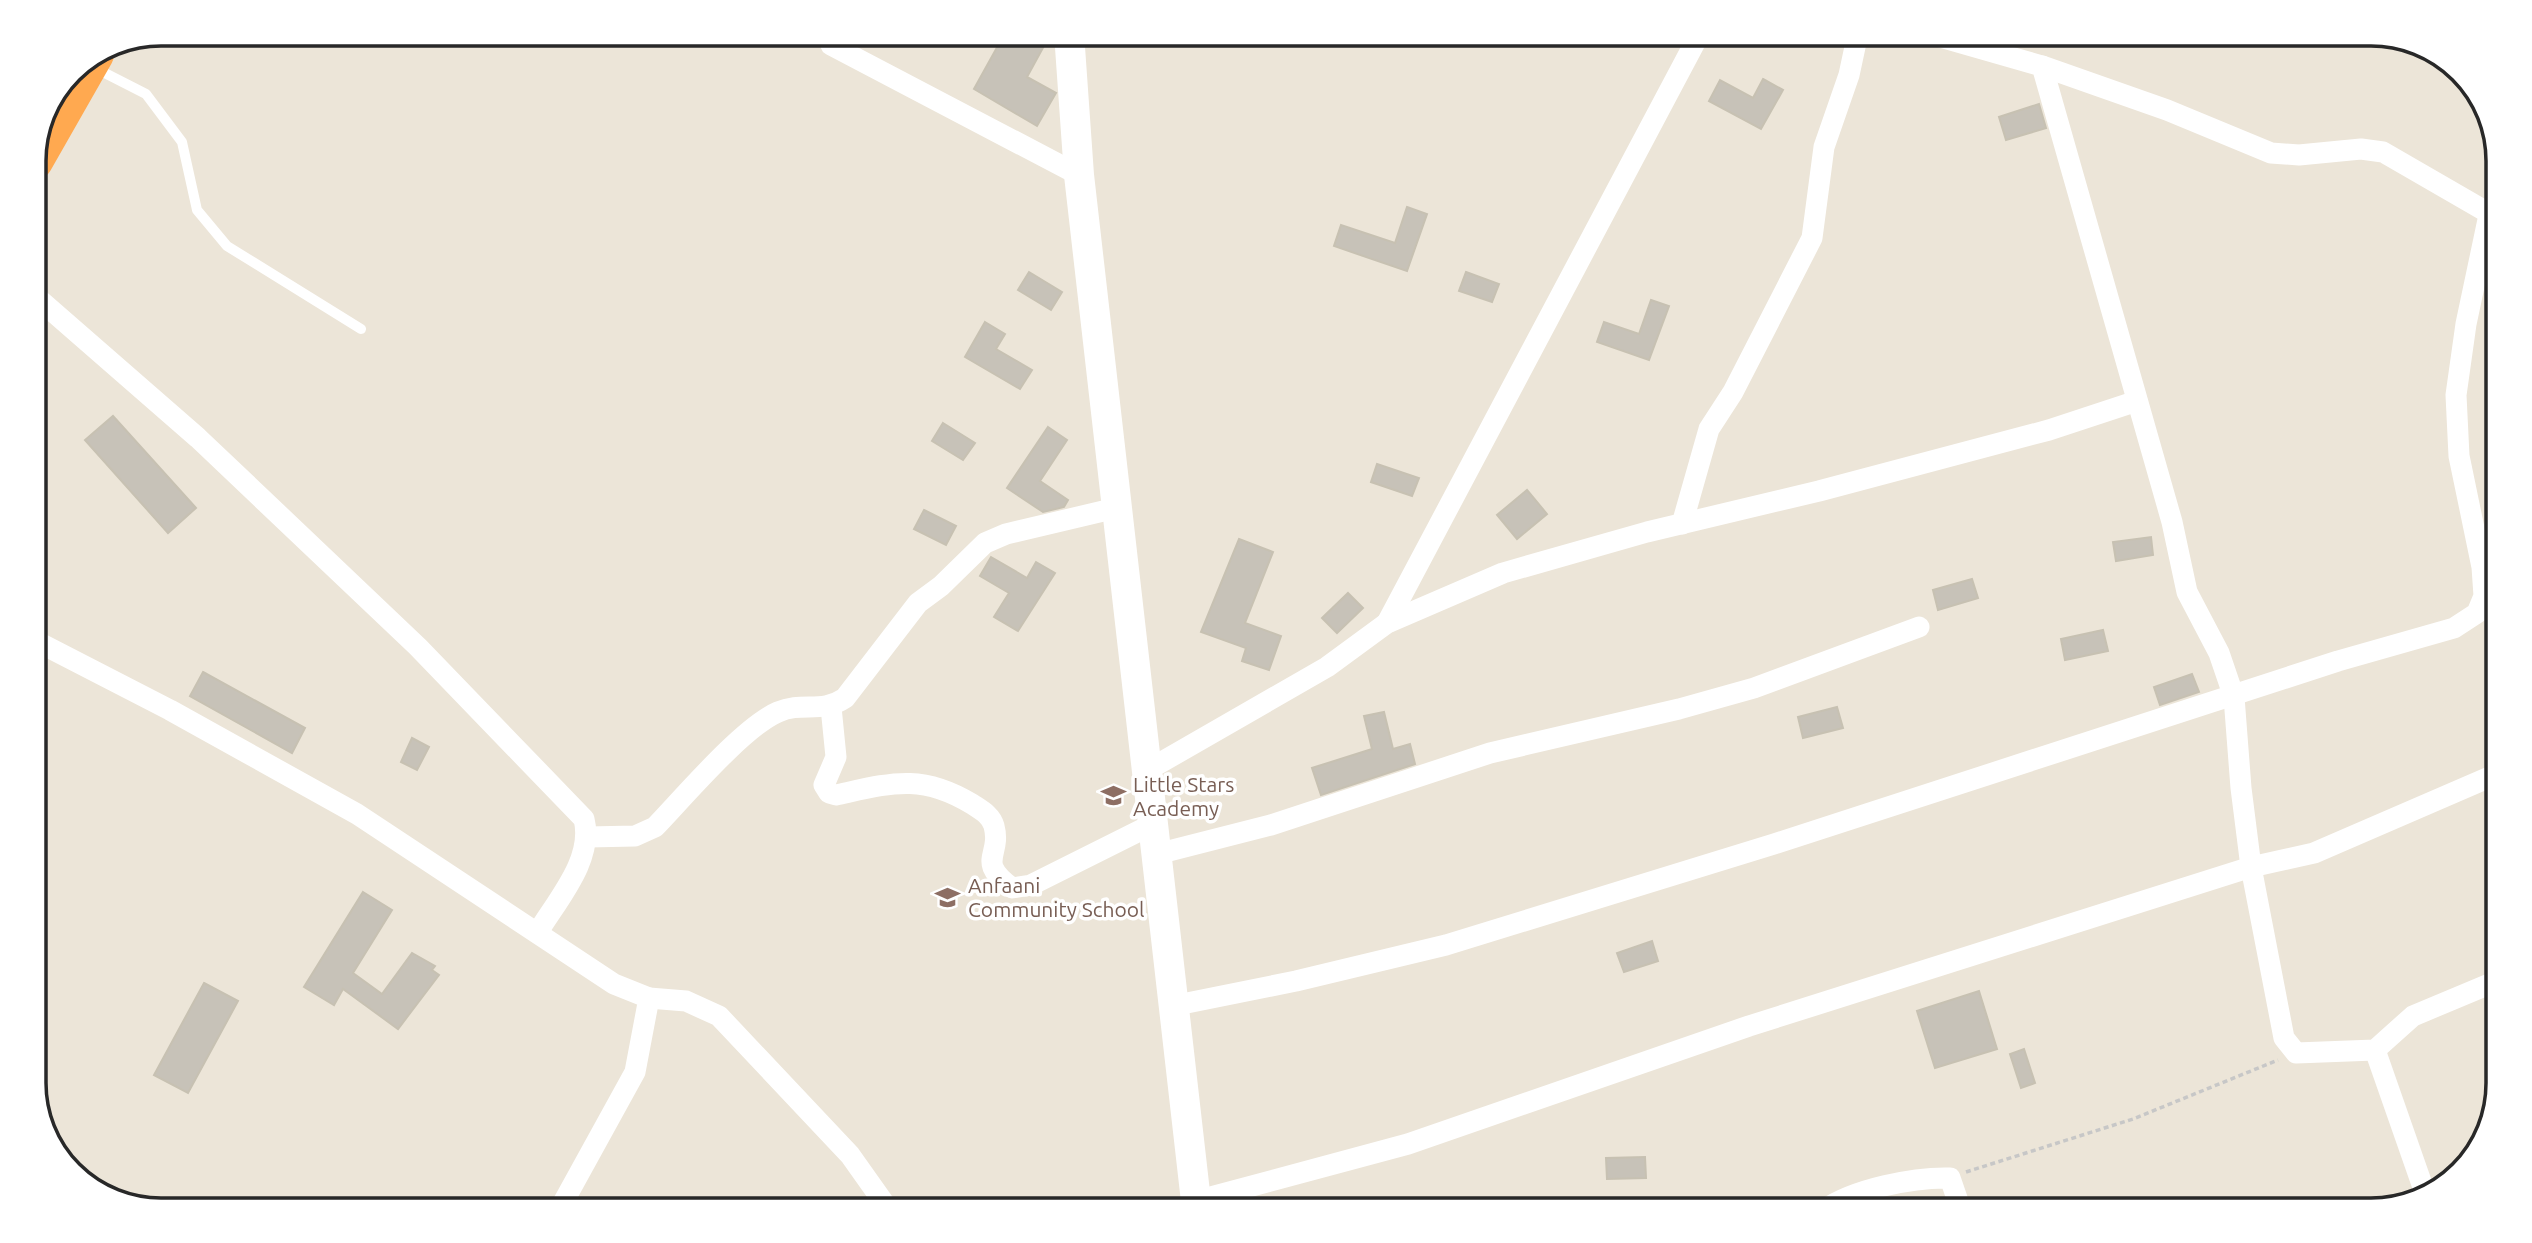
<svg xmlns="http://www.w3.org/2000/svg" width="2532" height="1243" font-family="Ubuntu,sans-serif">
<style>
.building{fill:#c7c2b8;stroke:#c7c1b2;stroke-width:2}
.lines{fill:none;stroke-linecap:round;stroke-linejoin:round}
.path{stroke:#c7c7c7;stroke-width:3.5;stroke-dasharray:5 3.5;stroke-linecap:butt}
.lane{stroke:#fff;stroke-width:10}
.street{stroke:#fff;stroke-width:21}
.secondary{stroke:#fff;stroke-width:30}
.highway{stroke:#ffa950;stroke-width:38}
.labels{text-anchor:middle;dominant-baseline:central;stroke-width:7;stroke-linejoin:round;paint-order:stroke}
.education-label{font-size:21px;fill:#785e54;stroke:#fff;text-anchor:start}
.rim{fill:none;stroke:#282828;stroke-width:3.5}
</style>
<rect width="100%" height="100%" fill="#ece5d8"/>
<g class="building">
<path d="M1005 33H1051L1027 77 1056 93 1037 126 974 89Z"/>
<path d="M1763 79 1783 90 1761 129 1709 101 1720 80 1753 98Z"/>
<path d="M2039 104 2046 128 2006 140 1999 117Z"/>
<path d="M1407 207 1427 214 1407 271 1334 246 1341 225 1395 243Z"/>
<path d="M1029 272 1062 292 1051 310 1018 290Z"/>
<path d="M1466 272 1499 284 1492 302 1459 291Z"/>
<path d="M1651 300 1669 306 1649 360 1597 342 1604 322 1639 334Z"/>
<path d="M985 322 1005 334 996 349 1032 370 1020 389 965 357Z"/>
<path d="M113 416 196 508 168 533 85 440Z"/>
<path d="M943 423 975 443 963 460 932 441Z"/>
<path d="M1048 427 1067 440 1040 481 1068 500 1064 507 1043 512 1007 488Z"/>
<path d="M1377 464 1419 478 1412 496 1371 482Z"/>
<path d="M1527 490 1547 514 1517 539 1497 515Z"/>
<path d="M924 510 956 526 946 545 914 529Z"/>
<path d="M2151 537 2153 555 2116 561 2113 542Z"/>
<path d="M1239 539 1273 552 1245 623 1281 636 1269 670 1242 661 1246 648 1201 632Z"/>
<path d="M991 557 1027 578 1036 562 1055 573 1018 631 994 617 1009 593 980 576Z"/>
<path d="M1972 579 1978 598 1938 610 1933 590Z"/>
<path d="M1348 593 1363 608 1337 633 1322 618Z"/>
<path d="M2103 630 2108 651 2065 660 2061 639Z"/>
<path d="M203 672 305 728 292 753 190 696Z"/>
<path d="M2192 674 2199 692 2160 705 2154 687Z"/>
<path d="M1837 707 1843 728 1803 738 1798 717Z"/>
<path d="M1384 712 1393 749 1410 744 1415 764 1321 795 1312 768 1372 749 1364 716Z"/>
<path d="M412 738 429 747 417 770 401 762Z"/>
<path d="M363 892 392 910 353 973 382 994 412 953 435 966 432 970 439 975 398 1029 343 989 334 1005 304 987Z"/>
<path d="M1652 941 1658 961 1624 972 1617 953Z"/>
<path d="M204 983 238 1001 188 1093 154 1075Z"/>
<path d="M1979 991 1997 1049 1935 1068 1917 1011Z"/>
<path d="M2024 1049 2035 1083 2021 1088 2010 1054Z"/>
<path d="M1645 1157 1646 1178 1607 1179 1606 1158Z"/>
</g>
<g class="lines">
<path class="path" d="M1966 1172 2133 1119 2278 1060"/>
<path class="lane" d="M95 68 146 94 182 142 197 210 227 246 361 329"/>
<g class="street">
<path d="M1926 33 2042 66 2167 110 2271 153 2299 155 2361 149 2383 152 2499 219"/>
<path d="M831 45 1079 175"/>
<path d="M2042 66 2172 522 2187 592 2219 653 2234 697 2241 788 2251 867 2284 1038 2296 1053 2375 1050 2413 1016 2499 980"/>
<path d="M34 295 198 438 418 647 584 819C594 859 558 899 538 932"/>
<path d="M1682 524 1709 429 1733 392 1812 238 1824 147 1849 75 1858 33"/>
<path d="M1387 623 1700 33"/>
<path d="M34 640 170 710 357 814 614 984 649 998 635 1072 559 1210"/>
<path d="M831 707 836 757 824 785 829 793 836 795C891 783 921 773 972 804 981 810 991 815 994 826 1002 857 975 860 1012 888L1031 885 1153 824"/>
<path d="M1146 771 1327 667 1387 623 1503 573 1647 532 1819 491 2049 430 2137 401"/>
<path d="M588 837 635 836 655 827C683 798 743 727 778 712 803 701 821 714 845 698L918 603 941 586 985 543 1006 534 1116 508"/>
<path d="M1157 854 1271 825 1490 753 1679 709 1754 688 1919 627"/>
<path d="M649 998 686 1001 719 1016 850 1155 889 1210"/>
<path d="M1172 1006 1296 981 1446 945 1774 844 2338 661 2454 628 2477 613 2484 596 2482 567 2459 456 2456 395 2466 324 2489 215"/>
<path d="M2375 1050 2425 1193"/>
<path d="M1196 1201 1408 1144 1749 1026 2251 867 2314 853 2499 773"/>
<path d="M1824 1210C1854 1189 1914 1177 1950 1178L1961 1210"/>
</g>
<path class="secondary" d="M1069 33 1079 175 1197 1210"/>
<path class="highway" d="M34 161 95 54"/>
</g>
<defs>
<symbol id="school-bare" viewBox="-9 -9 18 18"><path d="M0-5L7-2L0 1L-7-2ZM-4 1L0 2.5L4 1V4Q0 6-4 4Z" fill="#8d6e63" stroke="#fff" stroke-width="2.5" paint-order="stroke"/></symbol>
</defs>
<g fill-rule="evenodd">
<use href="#school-bare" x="1096" y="778" width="35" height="35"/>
<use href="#school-bare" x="930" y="880" width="35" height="35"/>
</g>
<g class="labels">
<g class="education-label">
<text x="1133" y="784">Little Stars<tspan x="1133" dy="24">Academy</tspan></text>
<text x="968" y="885">Anfaani<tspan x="968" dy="24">Community School</tspan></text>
</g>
</g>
<path d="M0 0H2532V1243H0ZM161 46H2371A115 115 0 0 1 2486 161V1083A115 115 0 0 1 2371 1198H161A115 115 0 0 1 46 1083V161A115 115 0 0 1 161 46Z" fill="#fff" fill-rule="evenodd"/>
<path class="rim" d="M161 46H2371A115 115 0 0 1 2486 161V1083A115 115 0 0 1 2371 1198H161A115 115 0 0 1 46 1083V161A115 115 0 0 1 161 46Z"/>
</svg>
